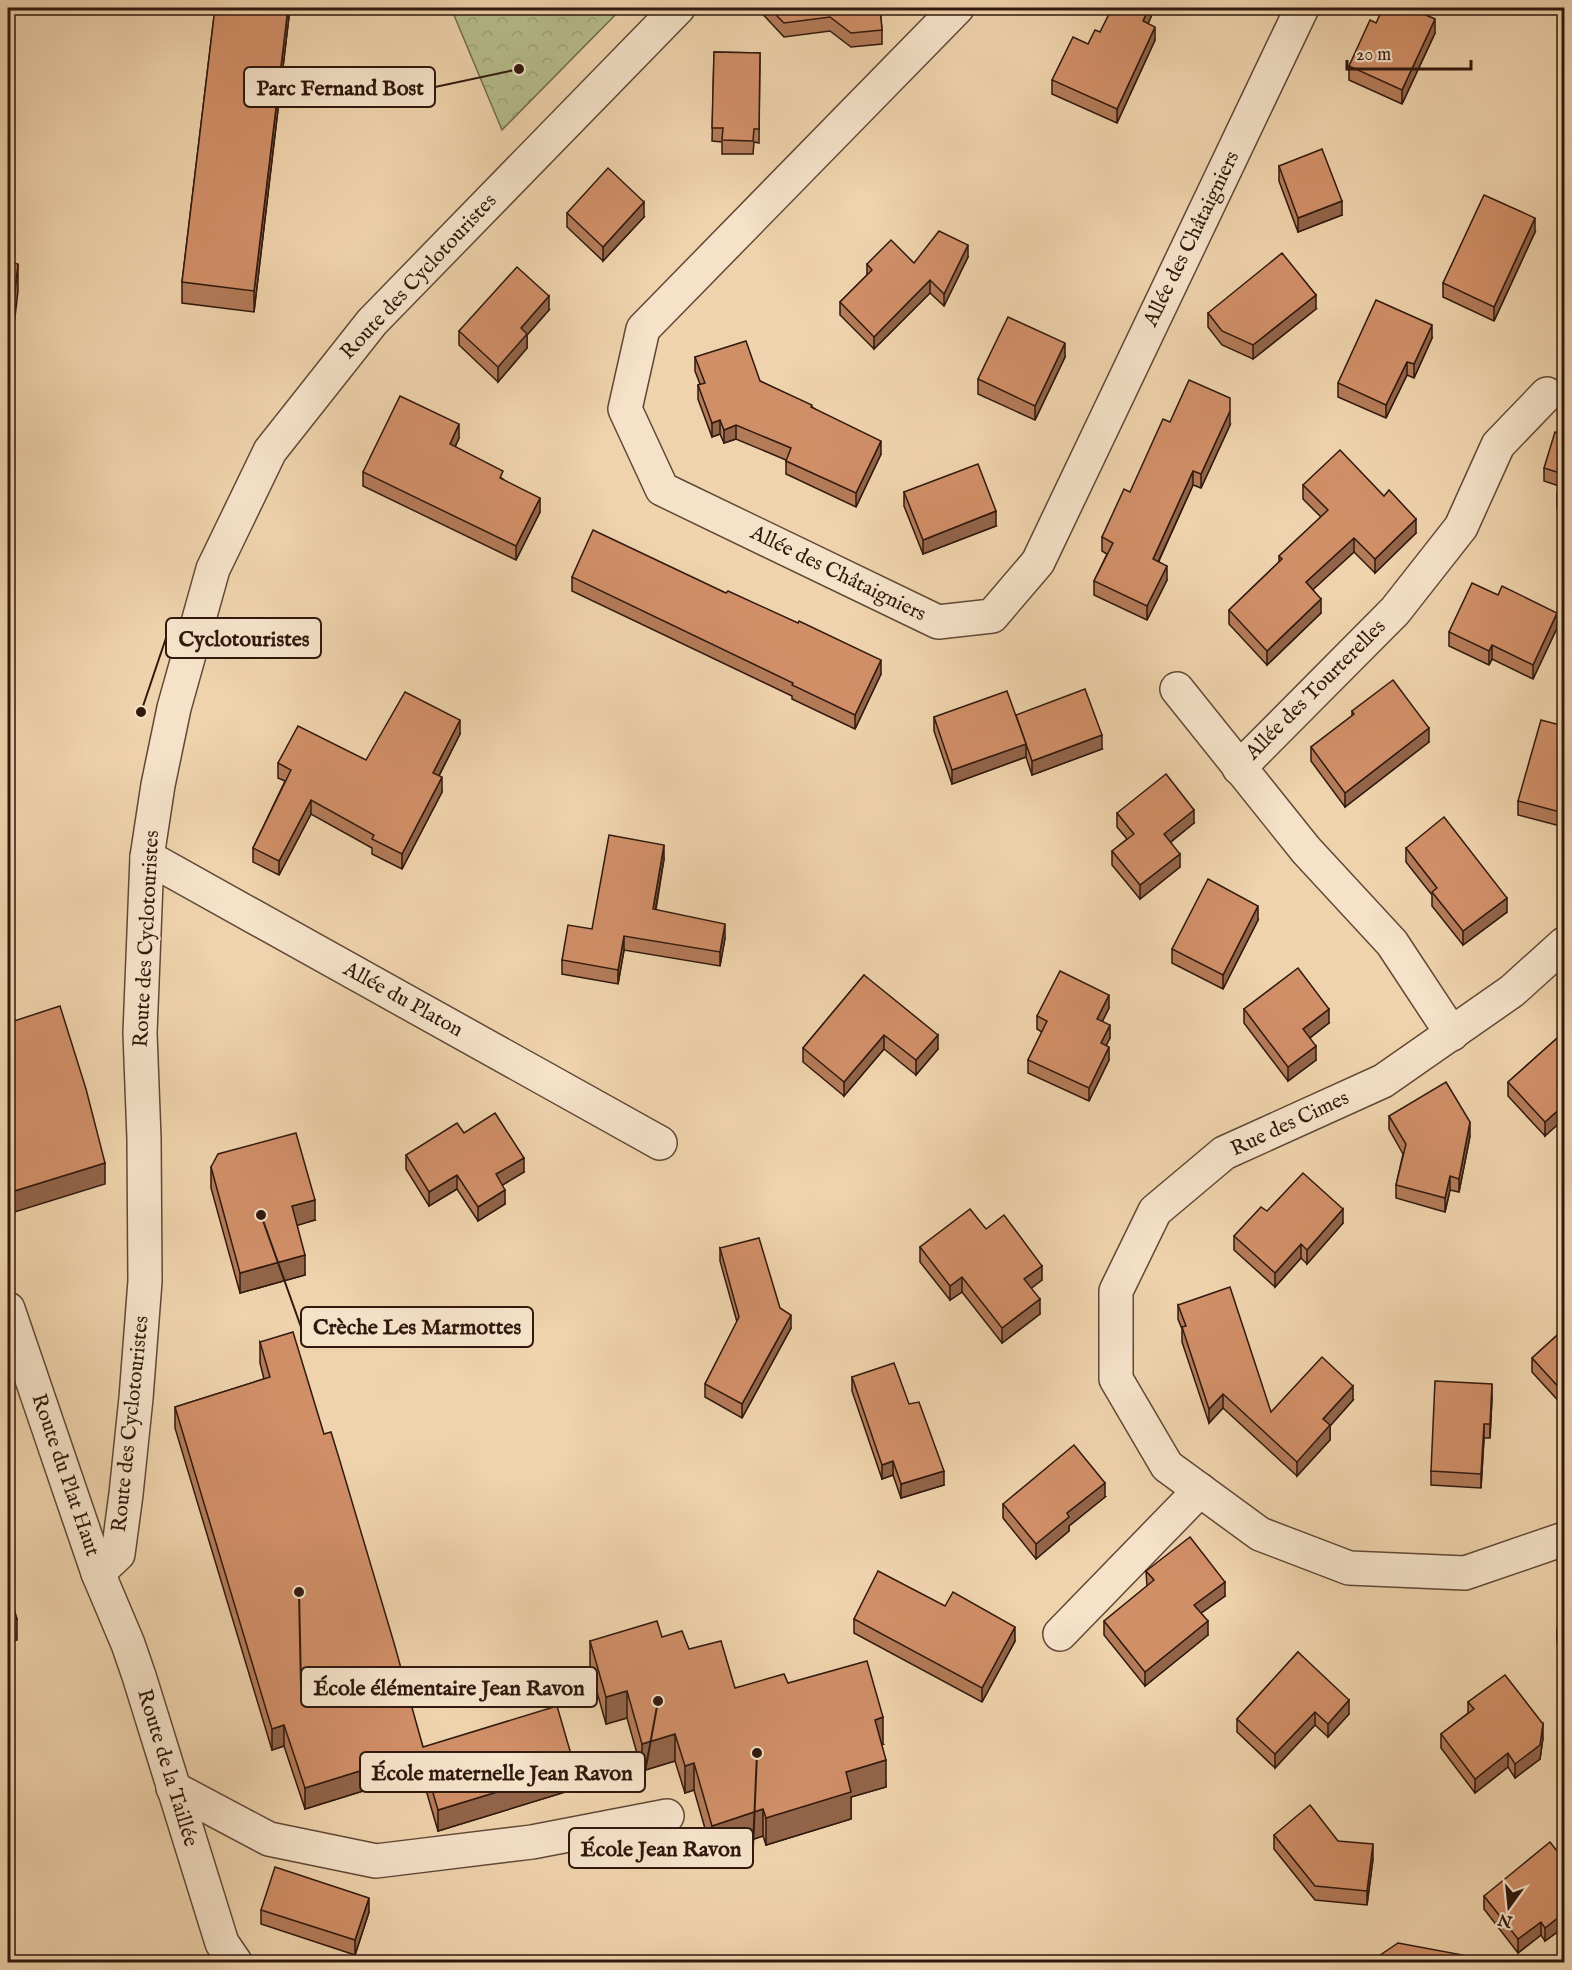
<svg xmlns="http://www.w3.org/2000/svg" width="1572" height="1970" font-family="'IM FELL English',serif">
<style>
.park{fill:url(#park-crowns);stroke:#736b4d;stroke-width:1.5}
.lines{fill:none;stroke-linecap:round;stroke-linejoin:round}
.minor-casing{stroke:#604836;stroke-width:36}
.minor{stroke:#f5e2c9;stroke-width:33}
.wall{fill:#b47b59;stroke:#30190e;stroke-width:1.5}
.shaded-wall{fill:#926449;stroke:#30190e;stroke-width:1.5}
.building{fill:#d18f68;stroke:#30190e;stroke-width:1.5}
.labels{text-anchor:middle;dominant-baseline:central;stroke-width:4.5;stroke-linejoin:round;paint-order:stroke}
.street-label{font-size:21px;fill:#30190e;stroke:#f5e2c9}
.leader{fill:none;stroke:#30190e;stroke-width:2}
.callout-dot{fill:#30190e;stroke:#f5e2c9;stroke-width:2}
.callout{fill:#f5e2c9;stroke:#30190e;stroke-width:2}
.callout-label{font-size:22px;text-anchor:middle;font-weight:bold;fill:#30190e}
</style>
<defs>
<pattern id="park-crowns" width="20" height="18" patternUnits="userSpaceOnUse" patternTransform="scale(1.5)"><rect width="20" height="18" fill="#b6bd8c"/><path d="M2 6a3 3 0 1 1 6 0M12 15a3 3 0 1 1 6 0" fill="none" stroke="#9da278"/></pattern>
</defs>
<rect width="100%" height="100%" fill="#efd3ac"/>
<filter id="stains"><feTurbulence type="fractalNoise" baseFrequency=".00333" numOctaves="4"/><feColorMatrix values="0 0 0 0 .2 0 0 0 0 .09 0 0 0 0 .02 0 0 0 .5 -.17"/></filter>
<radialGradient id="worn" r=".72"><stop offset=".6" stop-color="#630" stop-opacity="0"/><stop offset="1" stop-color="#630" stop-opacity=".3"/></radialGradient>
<path class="park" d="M451 8H622L502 130Z"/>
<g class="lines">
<defs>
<g id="minor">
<path d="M957 8 643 329 625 409 662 489 938 622 992 616 1038 562 1302 8"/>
<path d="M1177 689 1306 850 1392 943 1452 1034"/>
<path d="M1239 768 1395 611 1461 527 1498 445 1547 394"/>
<path d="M147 857 660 1143"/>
<path d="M1564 944 1512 991 1383 1081 1224 1153 1155 1211 1116 1291V1379L1167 1466 1260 1534 1349 1568 1465 1573 1564 1539"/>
<path d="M8 1309 98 1573 128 1644 139 1676 222 1943 235 1962"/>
<path d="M98 1573 118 1554 126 1494 136 1398 145 1281 144 1139 140 1033 147 857 158 785 174 708 213 569 270 451 372 322 678 8"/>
<path d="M1060 1634 1200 1490"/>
<path d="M173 1788 269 1839 376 1861 532 1842 667 1816"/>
</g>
</defs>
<use href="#minor" class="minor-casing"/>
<use href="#minor" class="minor"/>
</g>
<g class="wall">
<path d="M215 8H290L254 312 182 303V282Z"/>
<path d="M757 8H880L882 30V44L851 47 830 31 784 37Z"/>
<path d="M1155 8 1148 23 1155 40 1117 123 1052 94V80L1100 32Z"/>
<path d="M1376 23 1435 33 1402 104 1349 80V66Z"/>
<path d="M714 52 760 53 759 143 754 142 753 154H722V142L712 141Z"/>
<path d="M1279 166 1342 215 1298 232 1279 181Z"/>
<path d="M1564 168V207L1560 205V185Z"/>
<path d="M567 213 644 217 603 261 567 227Z"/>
<path d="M1535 232 1494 321 1443 297V283Z"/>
<path d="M968 257 944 306 930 293 874 349 840 315V302L867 275V264L914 263Z"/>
<path d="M1316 309 1253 359 1222 345 1208 327V313Z"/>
<path d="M549 310 527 335V348L498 382 459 345V331Z"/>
<path d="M1432 338 1414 378 1407 375 1386 418 1338 397V383Z"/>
<path d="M695 357 760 381 812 407 881 454 856 507 786 474V460L736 439 724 443 720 434 712 437 698 399V385L700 384 695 371Z"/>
<path d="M1065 357 1035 420 978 394V379Z"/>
<path d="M1230 425 1201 488 1193 485 1159 561 1167 580 1147 620 1094 595V581L1107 554 1102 551V537L1130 492Z"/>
<path d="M1564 435V510L1557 507V494L1559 486 1544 481V468Z"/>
<path d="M459 438 455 447 503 479 540 512 516 560 363 486V472Z"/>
<path d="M1303 485 1416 533 1375 573 1354 552 1313 589 1321 613 1267 665 1229 624V610L1279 562V556L1321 517 1303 499Z"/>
<path d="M904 492 996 526 923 554 904 506Z"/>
<path d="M572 577 881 674 855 729 792 699V696L572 591Z"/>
<path d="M1557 628 1533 679 1492 659 1489 665 1449 646V632Z"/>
<path d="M1352 711 1429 742 1345 807 1311 761V747L1352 716Z"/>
<path d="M1016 716 1102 749 1032 775 1026 757 952 784 934 731V717Z"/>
<path d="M1564 726V827L1518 815V801Z"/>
<path d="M460 734 439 776 442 792 402 869 372 854V848L311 814 279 875 253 862V848L285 781 278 778V763L366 760Z"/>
<path d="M1117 813 1194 823 1171 842 1180 867 1140 899 1112 865V851L1127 839 1117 827Z"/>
<path d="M1406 848 1507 912 1463 945 1432 906V895L1406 862Z"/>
<path d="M664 859 656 910 725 938 720 966 624 950 618 984 562 974V960L592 929Z"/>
<path d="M1258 920 1223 989 1172 963V949Z"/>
<path d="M864 975 938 1049 916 1075 884 1049 844 1096 803 1062V1048Z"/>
<path d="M1109 1008 1102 1022 1110 1038 1106 1045 1109 1060 1089 1101 1028 1073V1060L1042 1032 1037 1029V1016Z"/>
<path d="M1244 1009 1329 1023 1310 1038 1316 1060 1288 1081 1244 1023Z"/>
<path d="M1564 1032 1545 1136 1508 1096V1082Z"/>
<path d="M1389 1116 1470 1136 1459 1192 1450 1190 1445 1212 1396 1198V1185L1403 1154 1389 1129Z"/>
<path d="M464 1133 524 1172 502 1185 505 1204 478 1221 457 1189 429 1206 406 1169V1155Z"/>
<path d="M211 1167 315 1220 297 1225 305 1275 240 1293 211 1188Z"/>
<path d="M1267 1211 1343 1223 1307 1264 1301 1258 1275 1287 1234 1250V1236Z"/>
<path d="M986 1229 1042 1280 1031 1288 1040 1314 1002 1343 962 1292 950 1300 920 1262V1247Z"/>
<path d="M720 1248 791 1328 742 1418 705 1397V1384L737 1322 720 1261Z"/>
<path d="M1178 1305 1271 1412 1353 1400 1330 1426V1440L1297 1476 1223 1408 1209 1423 1182 1342V1329L1178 1319Z"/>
<path d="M1564 1329V1407L1532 1372V1358Z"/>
<path d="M260 1342 324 1434 423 1747 575 1789 438 1831 421 1773 305 1809 284 1746 272 1750 175 1428V1407L264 1379 260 1363Z"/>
<path d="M852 1377 909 1404 944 1485 901 1498 893 1475 882 1479 852 1391Z"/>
<path d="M1492 1398 1490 1438H1484L1481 1488 1431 1485V1471Z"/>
<path d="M1105 1497 1069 1526V1531L1036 1559 1003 1518V1504Z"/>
<path d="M1146 1571 1225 1596 1201 1613 1208 1635 1145 1686 1104 1635V1621L1147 1586Z"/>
<path d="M945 1606 1015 1641 982 1702 854 1633V1619Z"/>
<path d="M1564 1622V1651L1557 1642V1629Z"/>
<path d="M662 1637 689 1649 735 1688 788 1683 883 1744H882L886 1787 851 1797V1819L766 1845 763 1836 712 1853 694 1790 685 1793 675 1761 642 1771 627 1718 606 1724 590 1667V1641Z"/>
<path d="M1298 1652 1349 1714 1328 1737 1315 1725 1275 1768 1237 1732V1719Z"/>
<path d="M1468 1702 1543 1738 1540 1759 1515 1778 1508 1767 1475 1793 1441 1748V1734L1468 1713Z"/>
<path d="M1274 1835 1338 1841 1373 1859 1367 1905 1315 1900 1274 1849Z"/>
<path d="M1564 1860V1927L1545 1941 1541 1935 1518 1953 1484 1909V1896Z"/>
<path d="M261 1910 369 1912 355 1955 261 1924Z"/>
</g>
<g class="shaded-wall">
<path d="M288 8H290L254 312V291Z"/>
<path d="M1149 8H1155L1143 35V21Z"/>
<path d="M1435 19V33L1402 104V90Z"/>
<path d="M1155 27V40L1117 123V109Z"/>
<path d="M1342 201V215L1298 232V218Z"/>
<path d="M644 202V217L603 261V247Z"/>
<path d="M1535 218V232L1494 321V307Z"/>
<path d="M968 245V257L944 306V294Z"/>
<path d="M18 264V291L8 377V350Z"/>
<path d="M930 280V293L874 349V337Z"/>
<path d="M1316 295V309L1253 359V345Z"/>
<path d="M549 296V310L527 335V348L498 382V367L521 328Z"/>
<path d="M1432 325V338L1414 378V364Z"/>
<path d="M1065 343V357L1035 420V406Z"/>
<path d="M1407 362V375L1386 418V405Z"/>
<path d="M1230 411V425L1201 488V474Z"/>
<path d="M720 420V434L712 437V423Z"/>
<path d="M14 422V449L8 506V479Z"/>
<path d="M459 424V438L450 458V444Z"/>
<path d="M736 425V439L724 443V430Z"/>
<path d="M881 441V454L856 507V493Z"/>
<path d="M1193 471V485L1153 573V559Z"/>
<path d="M540 498V512L516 560V546Z"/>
<path d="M996 511V526L923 554V540Z"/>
<path d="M1416 519V533L1375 573V559Z"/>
<path d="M1354 538V552L1306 596V582Z"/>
<path d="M1167 566V580L1147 620V606Z"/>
<path d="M1321 599V613L1267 665V651Z"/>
<path d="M1557 613V628L1533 679V665Z"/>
<path d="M1492 645V659L1489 665V651Z"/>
<path d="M881 660V674L855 729V715Z"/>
<path d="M460 720V734L433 787V773Z"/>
<path d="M1429 728V742L1345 807V793Z"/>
<path d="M1102 735V749L1032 775V761Z"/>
<path d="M1026 744V757L952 784V770Z"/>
<path d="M442 777V792L402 869V854Z"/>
<path d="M311 800V814L279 875V861Z"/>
<path d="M1194 810V823L1164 847V834Z"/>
<path d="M664 845V859L653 923V909Z"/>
<path d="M1180 854V867L1140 899V885Z"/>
<path d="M1507 898V912L1463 945V931Z"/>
<path d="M1258 906V920L1223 989V975Z"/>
<path d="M725 924V938L720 966V952Z"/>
<path d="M624 936V950L618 984V970Z"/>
<path d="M1109 995V1008L1097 1032V1019Z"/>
<path d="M1329 1009V1023L1303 1043V1029Z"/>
<path d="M1110 1025V1038L1101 1056V1043Z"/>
<path d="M884 1035V1049L844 1096V1082Z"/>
<path d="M938 1035V1049L916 1075V1060Z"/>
<path d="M1316 1046V1060L1288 1081V1067Z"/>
<path d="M1109 1047V1060L1089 1101V1088Z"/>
<path d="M1564 1105V1119L1545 1136V1122Z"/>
<path d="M1470 1122V1136L1459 1192V1179Z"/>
<path d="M524 1158V1172L496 1189V1174Z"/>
<path d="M105 1163V1184L8 1214V1193Z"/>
<path d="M457 1175V1189L429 1206V1192Z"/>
<path d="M1450 1176V1190L1445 1212V1198Z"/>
<path d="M505 1190V1204L478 1221V1207Z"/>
<path d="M315 1200V1220L292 1227V1206Z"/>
<path d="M1343 1209V1223L1307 1264V1250Z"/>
<path d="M1301 1244V1258L1275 1287V1273Z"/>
<path d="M305 1255V1275L240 1293V1273Z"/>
<path d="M1042 1266V1280L1024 1294V1279Z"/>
<path d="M962 1277V1292L950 1300V1286Z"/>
<path d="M1040 1299V1314L1002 1343V1328Z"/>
<path d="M791 1315V1328L742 1418V1404Z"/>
<path d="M1492 1384V1398L1490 1438V1424Z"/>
<path d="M1353 1386V1400L1330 1426V1440L1297 1476V1462L1323 1419Z"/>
<path d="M1223 1394V1408L1209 1423V1409Z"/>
<path d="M1484 1424V1438L1481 1488V1474Z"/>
<path d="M893 1461V1475L882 1479V1465Z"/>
<path d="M944 1471V1485L901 1498V1484Z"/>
<path d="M1105 1483V1497L1069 1526V1531L1036 1559V1544L1067 1513Z"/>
<path d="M1225 1582V1596L1194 1618V1605Z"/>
<path d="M17 1619V1640L8 1643V1622Z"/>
<path d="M1208 1621V1635L1145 1686V1672Z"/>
<path d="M1015 1627V1641L982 1702V1688Z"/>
<path d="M627 1691V1718L606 1724V1697Z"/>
<path d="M1349 1700V1714L1328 1737V1724Z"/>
<path d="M1315 1712V1725L1275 1768V1754Z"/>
<path d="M883 1717V1744L875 1747V1720Z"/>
<path d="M1543 1724V1738L1540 1759 1515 1778V1764Z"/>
<path d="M284 1725V1746L272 1750V1729Z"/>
<path d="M675 1734V1761L642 1771V1744Z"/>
<path d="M421 1752V1773L305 1809V1788Z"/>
<path d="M1508 1753V1767L1475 1793V1779Z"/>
<path d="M886 1760V1787L851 1797V1819L766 1845V1818L846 1772Z"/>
<path d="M694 1763V1790L685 1793V1766Z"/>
<path d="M575 1768V1789L438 1831V1810Z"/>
<path d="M763 1809V1836L712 1853V1826Z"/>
<path d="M1373 1844V1859L1367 1905V1891Z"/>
<path d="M369 1898V1912L355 1955V1940Z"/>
<path d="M1564 1913V1927L1545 1941V1928Z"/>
<path d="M1541 1922V1935L1518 1953V1939Z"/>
</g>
<g class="building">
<path d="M215 8H288L254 291 182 282Z"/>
<path d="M769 8H880L882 30 851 33 830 17 784 23Z"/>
<path d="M1112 8H1149L1143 21 1155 27 1117 109 1052 80 1073 37 1088 44 1095 30 1100 32Z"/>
<path d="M1383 8H1410L1435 19 1402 90 1349 66 1370 20 1376 23Z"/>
<path d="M714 52 760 53 759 129H754L753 141 722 140 723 128H712Z"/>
<path d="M1322 149 1342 201 1298 218 1279 166Z"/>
<path d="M608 168 644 202 603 247 567 213Z"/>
<path d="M1564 168V187L1560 185Z"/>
<path d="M1484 195 1535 218 1494 307 1443 283Z"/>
<path d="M939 231 968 245 944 294 930 280 874 337 840 302 872 270 867 264 891 240 914 263Z"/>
<path d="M1282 253 1316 295 1253 345 1222 331 1208 313Z"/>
<path d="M8 262 18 264 8 350Z"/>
<path d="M517 267 549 296 521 328 527 334 498 367 459 331Z"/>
<path d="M1376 300 1432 325 1414 364 1407 362 1386 405 1338 383Z"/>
<path d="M1008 317 1065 343 1035 406 978 379Z"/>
<path d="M746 341 760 381 812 405 811 407 881 441 856 493 786 461 791 448 736 425 724 430 720 420 712 423 698 385 705 383 695 357Z"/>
<path d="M1189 380 1230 398V411L1201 474 1193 471 1153 559 1167 566 1147 606 1094 581 1113 543 1102 537 1124 489 1130 492 1163 419 1170 422Z"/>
<path d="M400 396 459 424 450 444 503 471 500 478 540 498 516 546 363 472Z"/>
<path d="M8 422H14L8 479Z"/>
<path d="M1555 432 1564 435V496L1557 494 1563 474 1544 468Z"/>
<path d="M1340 450 1384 496 1389 490 1416 519 1375 559 1354 538 1306 582 1321 599 1267 651 1229 610 1282 559 1279 556 1328 510 1303 485Z"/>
<path d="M978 464 996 511 923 540 904 492Z"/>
<path d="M593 530 726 593 728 591 798 623 799 621 881 660 855 715 792 685 793 683 572 577Z"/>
<path d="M1472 583 1498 595 1502 586 1557 613 1533 665 1492 645 1489 651 1449 632Z"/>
<path d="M1393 680 1429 728 1345 793 1311 747 1354 714 1352 711Z"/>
<path d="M1085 689 1102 735 1032 761 1016 715Z"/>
<path d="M1007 691 1026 744 952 770 934 717Z"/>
<path d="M405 692 460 720 433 773 442 777 402 854 372 839 374 835 311 800 279 861 253 848 291 770 278 763 298 726 366 760Z"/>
<path d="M1541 720 1564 726V813L1518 801Z"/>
<path d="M1166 774 1194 810 1164 834 1180 854 1140 885 1112 851 1134 834 1117 813Z"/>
<path d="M1444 817 1507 898 1463 931 1432 892 1437 888 1406 848Z"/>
<path d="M609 835 664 845 653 909 725 924 720 952 624 936 618 970 562 960 568 925 592 929Z"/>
<path d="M1208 879 1258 906 1223 975 1172 949Z"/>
<path d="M1298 968 1329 1009 1303 1029 1316 1046 1288 1067 1244 1009Z"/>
<path d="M1060 971 1109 995 1097 1019 1110 1025 1101 1043 1109 1047 1089 1088 1028 1060 1047 1021 1037 1016Z"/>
<path d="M864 975 938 1035 916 1060 884 1035 844 1082 803 1048Z"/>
<path d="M60 1006 86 1089 105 1163 8 1193V1023Z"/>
<path d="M1564 1032V1105L1545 1122 1508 1082Z"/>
<path d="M1446 1082 1470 1122 1459 1179 1450 1176 1445 1198 1396 1185 1406 1144 1389 1116Z"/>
<path d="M495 1113 524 1158 496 1174 505 1190 478 1207 457 1175 429 1192 406 1155 457 1123 464 1133Z"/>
<path d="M296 1133 315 1200 292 1206 305 1255 240 1273 211 1167 218 1154Z"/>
<path d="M1303 1173 1343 1209 1307 1250 1301 1244 1275 1273 1234 1236 1261 1207 1267 1211Z"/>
<path d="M970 1209 986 1229 1004 1215 1042 1266 1024 1279 1040 1299 1002 1328 962 1277 950 1286 920 1247Z"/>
<path d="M759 1238 780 1308 791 1315 742 1404 705 1384 739 1317 720 1248Z"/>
<path d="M1230 1287 1271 1412 1322 1357 1353 1386 1323 1419 1330 1425 1297 1462 1223 1394 1209 1409 1182 1327 1186 1326 1178 1305Z"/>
<path d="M1564 1329V1393L1532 1358Z"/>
<path d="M293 1332 324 1434 331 1432 339 1458 394 1643 423 1747 557 1706 575 1768 438 1810 421 1752 305 1788 284 1725 272 1729 175 1407 270 1377 260 1342Z"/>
<path d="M894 1363 909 1404 919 1402 944 1471 901 1484 893 1461 882 1465 852 1377Z"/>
<path d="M1435 1381 1492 1384 1490 1424H1484L1481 1474 1431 1471Z"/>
<path d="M1074 1445 1105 1483 1067 1513 1069 1517 1036 1544 1003 1504Z"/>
<path d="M1190 1537 1225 1582 1194 1605 1208 1621 1145 1672 1104 1621 1154 1580 1146 1571Z"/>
<path d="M878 1571 945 1606 953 1592 1015 1627 982 1688 854 1619Z"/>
<path d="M8 1587 17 1619 8 1622Z"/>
<path d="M657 1621 662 1637 682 1631 689 1649 721 1641 735 1688 784 1674 788 1683 867 1661 883 1717 875 1720 886 1760 846 1772 851 1792 766 1818 763 1809 712 1826 694 1763 685 1766 675 1734 642 1744 627 1691 606 1697 590 1641Z"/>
<path d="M1564 1622V1638L1557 1629Z"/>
<path d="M1298 1652 1349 1700 1328 1724 1315 1712 1275 1754 1237 1719Z"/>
<path d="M1505 1675 1543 1724 1540 1745 1515 1764 1508 1753 1475 1779 1441 1734 1474 1709 1468 1702Z"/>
<path d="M1310 1805 1338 1841 1373 1844 1367 1891 1315 1886 1274 1835Z"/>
<path d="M1550 1842 1564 1860V1913L1545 1928 1541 1922 1518 1939 1484 1896Z"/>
<path d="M275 1867 369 1898 355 1940 261 1910Z"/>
<path d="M1398 1943 1468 1956 1467 1962H1370Z"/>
</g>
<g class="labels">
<g class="street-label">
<text transform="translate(1192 239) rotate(-64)">Allée des Châtaigniers</text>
<text transform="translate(419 277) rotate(-47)">Route des Cyclotouristes</text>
<text transform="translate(838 574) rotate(26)">Allée des Châtaigniers</text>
<text transform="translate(1316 690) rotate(-45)">Allée des Tourterelles</text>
<text transform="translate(147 939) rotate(-87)">Route des Cyclotouristes</text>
<text transform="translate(403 1000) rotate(29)">Allée du Platon</text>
<text transform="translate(1290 1124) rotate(-25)">Rue des Cimes</text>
<text transform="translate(131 1424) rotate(-84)">Route des Cyclotouristes</text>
<text transform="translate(65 1475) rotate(71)">Route du Plat Haut</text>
<text transform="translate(167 1768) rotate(73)">Route de la Taillée</text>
</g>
</g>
<path class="leader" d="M519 69L435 87M141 712L166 638M261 1215L301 1327M299 1592L301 1687M658 1701L645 1772M757 1753L753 1848"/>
<g class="callout-dot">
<circle cx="519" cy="69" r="6"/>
<circle cx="141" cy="712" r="6"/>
<circle cx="261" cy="1215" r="6"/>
<circle cx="299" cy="1592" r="6"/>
<circle cx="658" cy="1701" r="6"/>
<circle cx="757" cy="1753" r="6"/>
</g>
<g class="callout">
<rect x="244" y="67" width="191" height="40" rx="6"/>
<rect x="166" y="618" width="155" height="40" rx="6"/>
<rect x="301" y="1307" width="232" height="40" rx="6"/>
<rect x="301" y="1667" width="296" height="40" rx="6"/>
<rect x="360" y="1752" width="285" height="40" rx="6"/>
<rect x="569" y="1828" width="184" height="40" rx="6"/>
</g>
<g class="callout-label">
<text x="340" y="95">Parc Fernand Bost</text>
<text x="244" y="646">Cyclotouristes</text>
<text x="417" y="1334">Crèche Les Marmottes</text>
<text x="449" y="1695">École élémentaire Jean Ravon</text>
<text x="502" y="1780">École maternelle Jean Ravon</text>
<text x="661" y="1856">École Jean Ravon</text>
</g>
<rect width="1572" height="1970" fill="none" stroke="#efd3ac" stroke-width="30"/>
<rect x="9" y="9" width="1554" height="1952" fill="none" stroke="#30190e" stroke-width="3"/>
<rect x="15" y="15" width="1542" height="1940" fill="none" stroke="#30190e" stroke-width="1.5"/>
<g transform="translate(1509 1907) rotate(195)" stroke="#f5e2c9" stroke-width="4.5" paint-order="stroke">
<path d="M0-4.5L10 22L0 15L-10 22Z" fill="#30190e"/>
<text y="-9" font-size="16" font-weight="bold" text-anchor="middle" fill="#30190e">N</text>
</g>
<path d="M1347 60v9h124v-9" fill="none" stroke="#30190e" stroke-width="3"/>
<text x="1356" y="60" font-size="18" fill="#30190e" stroke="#f5e2c9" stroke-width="4.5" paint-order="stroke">20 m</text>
<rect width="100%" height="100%" filter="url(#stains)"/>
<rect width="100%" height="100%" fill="url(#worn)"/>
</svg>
